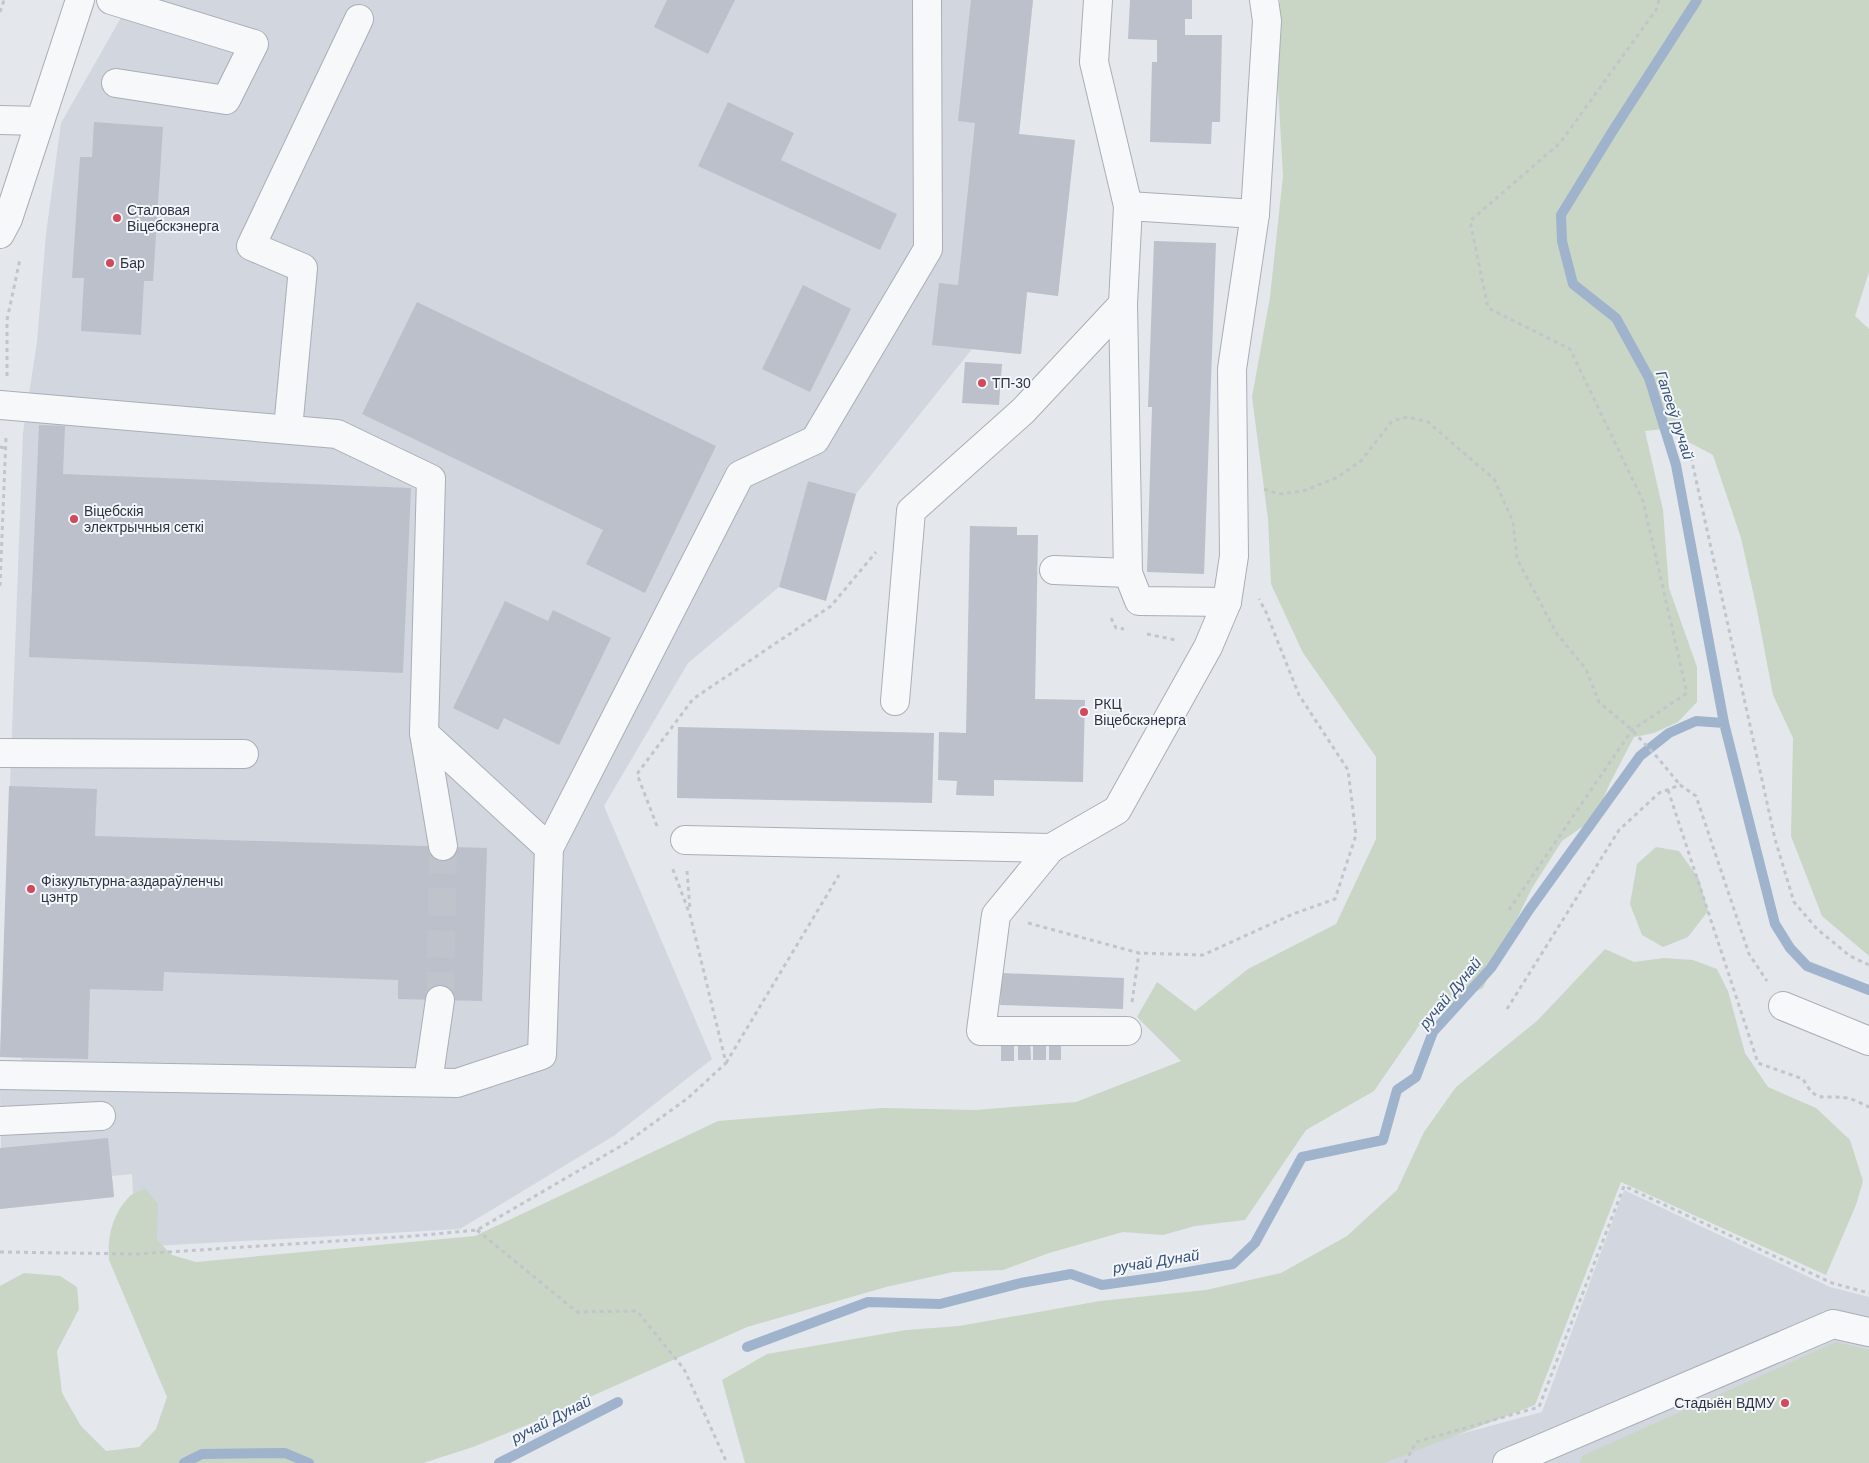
<svg xmlns="http://www.w3.org/2000/svg" width="1869" height="1463" font-family="Helvetica,sans-serif">
<style>
.built{fill:#d2d6de}
.green{fill:#c9d6c5}
.lines{fill:none;stroke-linecap:round;stroke-linejoin:round}
.stream{stroke:#9fb4cc;stroke-width:10}
.building{fill:#bbc0ca}
.minor-tunnel{stroke:#bfc3cb;stroke-width:28;stroke-dasharray:28 14;stroke-linecap:butt}
.minor-casing{stroke:#a9aeb7;stroke-width:30}
.path{stroke:#c2c5cb;stroke-width:3;stroke-dasharray:4 4;stroke-linecap:butt}
.minor{stroke:#f7f8fa;stroke-width:28}
.poi-dot{fill:#d1495b;stroke:#f4f6f9;stroke-width:2}
.labels{text-anchor:middle;dominant-baseline:central;stroke-width:4;stroke-linejoin:round;paint-order:stroke}
.poi-label{font-size:14px;fill:#2b3445;stroke:#f4f6f9;text-anchor:start}
.water-label{font-size:15px;font-style:italic;fill:#34527a;stroke:#f4f6f9}
</style>
<rect width="100%" height="100%" fill="#e4e7ec"/>
<g class="built">
<path d="M131 0H1033L1019 134 1075 140 1058 296 1027 292 1021 354 972 349 856 494 808 481 779 587 688 663 604 806 712 1059 615 1135 460 1229 136 1247 132 1174 112 1176 114 1197 0 1209V1148H1L0 1086 18 1076 22 1058 0 1057 23 433 37 342 46 234 61 123Z"/>
<path d="M1624 1190 1830 1287 1869 1297V1463H1354L1542 1412Z"/>
</g>
<g class="green">
<path d="M1280 0H1869V272L1855 316 1869 329V956L1822 916 1791 836 1793 738 1773 695 1756 605 1741 538 1713 455 1664 429 1645 431 1663 510 1669 588 1697 667V702L1678 722 1654 733 1634 737 1610 783 1595 818 1562 841 1532 888 1483 988 1425 1017 1374 1091 1306 1130 1245 1220 1195 1226 1163 1235 1123 1232 1049 1253 1003 1270 953 1272 886 1287 747 1327 527 1425 473 1447 423 1463H0V1286L24 1273 60 1276 77 1287 79 1309 57 1351 62 1393 81 1426 106 1451 139 1447 156 1429 167 1397 109 1260C107 1238 112 1215 128 1198 132 1193 140 1191 145 1188L158 1204 157 1240 172 1255 196 1262 475 1236 718 1121 882 1108 975 1110 1076 1102 1181 1061 1137 1017 1157 982 1195 1011 1248 969 1336 924 1376 839V757L1303 653 1271 584 1268 519 1252 397 1270 297 1283 176 1278 87Z"/>
<path d="M1656 847 1679 851 1699 879 1708 911 1688 937 1663 947 1642 935 1630 904 1637 864Z"/>
<path d="M1605 949 1634 962 1664 958 1693 960 1717 969 1728 991 1745 1053 1768 1087 1816 1108 1850 1140 1863 1181 1856 1205 1826 1275 1621 1182 1535 1405 1384 1463H745L722 1380 767 1354 906 1330 959 1326 1100 1301 1206 1290 1281 1273 1347 1236 1397 1190 1424 1132 1456 1087 1538 1020Z"/>
<path d="M1836 1342 1869 1350V1463H1580L1582 1456Z"/>
</g>
<g class="lines">
<g class="stream">
<path d="M1697 0 1612 132 1561 215 1562 241 1573 284 1616 318 1649 378 1676 465 1724 723"/>
<path d="M747 1347 868 1302 940 1304 1021 1283 1071 1274 1102 1285 1159 1277 1233 1264 1255 1243 1302 1157 1383 1140 1397 1090 1416 1077 1433 1032 1491 968 1529 910 1640 756 1669 733 1696 721 1724 723 1775 924 1790 948 1807 966 1869 990"/>
<path d="M184 1463 202 1454 285 1453 309 1463"/>
<path d="M499 1463 618 1402"/>
</g>
</g>
<g class="building">
<path d="M667 0H735L708 54 654 27Z"/>
<path d="M971 0H1033L1019 134 1075 140 1058 296 1027 292 1021 354 932 345 939 283 958 285 975 123 958 121Z"/>
<path d="M1130 0H1192V19H1185V35H1222L1220 122H1212L1211 144 1150 142 1152 62H1157V40L1128 39Z"/>
<path d="M728 102 794 133 781 160 897 214 880 250 698 166Z"/>
<path d="M94 122 163 127 153 281H144L141 335 81 331 84 278H72L80 157H92Z"/>
<path d="M1154 241 1216 243 1204 574 1147 572 1152 407H1148Z"/>
<path d="M803 285 851 309 810 392 762 369Z"/>
<path d="M417 302 716 446 645 593 586 564 603 530 362 414Z"/>
<path d="M965 362 1002 364 999 405 962 403Z"/>
<path d="M39 425 65 426 63 474 411 488 403 673 29 657Z"/>
<path d="M808 481 856 494 826 601 779 587Z"/>
<path d="M970 526 1017 527V535H1038L1035 699 1085 700 1083 782 994 780V796L956 795 957 781 938 780 939 732 966 733Z"/>
<path d="M505 601 548 621 553 610 611 638 559 745 504 718 498 730 453 708Z"/>
<path d="M678 727 934 733 932 803 677 798Z"/>
<path d="M9 786 97 789 95 836 487 848 482 1001 398 999V980L164 972 163 991 90 989 88 1059 0 1057Z"/>
<path d="M1002 973 1124 978 1123 1009 1000 1005Z"/>
<rect x="1001" y="1040" width="13" height="21"/>
<path d="M1018 1040H1030L1031 1060H1018Z"/>
<rect x="1033" y="1040" width="13" height="20"/>
<rect x="1049" y="1040" width="12" height="20"/>
<path d="M108 1138 114 1197 0 1209V1148Z"/>
</g>
<g class="lines">
<path class="minor-tunnel" d="M440 1000 443 846"/>
<defs>
<g id="minor">
<path d="M111 0 254 44 226 100 116 83"/>
<path d="M1098 0 1094 62 1128 206 1123 304 1128 573 1139 601 1227 602"/>
<path d="M0 120 40 121"/>
<path d="M1128 206 1255 214"/>
<path d="M0 234 8 219 80 0"/>
<path d="M0 405 337 434 431 479 424 733 549 848 542 1055 457 1083 0 1075"/>
<path d="M288 429 303 268 251 246 359 19"/>
<path d="M1054 570 1128 573"/>
<path d="M895 701 911 511 1023 411 1123 304"/>
<path d="M424 733 443 846"/>
<path d="M0 753 244 754"/>
<path d="M685 840 1051 848 1117 810 1208 647 1227 602 1234 556 1232 369 1255 214 1267 21 1264 0"/>
<path d="M549 848 740 475 815 440 928 249 927 0"/>
<path d="M1051 848 996 915 981 1031H1127"/>
<path d="M1783 1006 1869 1041"/>
<path d="M428 1082 440 1000"/>
<path d="M0 1121 101 1116"/>
<path d="M1507 1463 1833 1324 1869 1332"/>
</g>
</defs>
<use href="#minor" class="minor-casing"/>
<g class="path">
<path d="M0 12 4 0"/>
<path d="M7 376V320L20 259"/>
<path d="M0 447 6 448"/>
<path d="M1691 457 1775 839 1794 902 1817 929 1850 956 1869 965"/>
<path d="M1264 489 1279 494 1303 491 1336 478 1361 461 1392 421 1407 417 1428 422 1494 479 1513 522 1517 559 1557 634 1586 669 1599 702 1632 730 1658 758 1680 785"/>
<path d="M0 586 6 437"/>
<path d="M1111 618 1116 628 1124 629"/>
<path d="M1147 634 1176 640"/>
<path d="M1668 790 1758 1063 1803 1079C1817 1105 1823 1094 1847 1098 1854 1099 1862 1104 1869 1107"/>
<path d="M657 826 637 774 693 699 831 606 876 552"/>
<path d="M687 871 690 909"/>
<path d="M1509 910 1632 730 1687 693 1643 501 1570 349 1488 308 1470 221 1560 143 1656 10 1659 0"/>
<path d="M1028 923 1139 953 1203 955 1293 914 1335 899 1356 835 1348 770 1299 695 1266 612 1259 599"/>
<path d="M1132 1002 1139 953"/>
<path d="M1507 1009 1619 830 1659 793 1680 785 1696 796 1749 954 1767 981"/>
<path d="M726 1063 839 875"/>
<path d="M477 1230 577 1312 637 1311 684 1369 727 1463"/>
<path d="M0 1252 137 1254 414 1236 477 1230 626 1143 688 1098 726 1063 690 915 672 867"/>
<path d="M1405 1463 1416 1442 1539 1407 1624 1186 1832 1283 1869 1293"/>
</g>
<use href="#minor" class="minor"/>
</g>
<g class="poi-dot">
<circle cx="117" cy="218" r="5"/>
<circle cx="110" cy="263" r="5"/>
<circle cx="982" cy="383" r="5"/>
<circle cx="74" cy="519" r="5"/>
<circle cx="1084" cy="712" r="5"/>
<circle cx="31" cy="889" r="5"/>
<circle cx="1785" cy="1403" r="5"/>
</g>
<g class="labels">
<g class="poi-label">
<text x="127" y="210">Сталовая<tspan x="127" dy="16">Віцебскэнерга</tspan></text>
<text x="120" y="263">Бар</text>
<text x="992" y="383">ТП-30</text>
<text x="84" y="511">Віцебскія<tspan x="84" dy="16">электрычныя сеткі</tspan></text>
<text x="1094" y="704">РКЦ<tspan x="1094" dy="16">Віцебскэнерга</tspan></text>
<text x="41" y="881">Фізкультурна-аздараўленчы<tspan x="41" dy="16">цэнтр</tspan></text>
<text x="1775" y="1403" text-anchor="end">Стадыён ВДМУ</text>
</g>
<g class="water-label">
<text transform="translate(1675 415) rotate(72)">Гапееў ручай</text>
<text transform="translate(1450 993) rotate(-50)">ручай Дунай</text>
<text transform="translate(1156 1261) rotate(-9)">ручай Дунай</text>
<text transform="translate(551 1419) rotate(-27)">ручай Дунай</text>
</g>
</g>
</svg>
